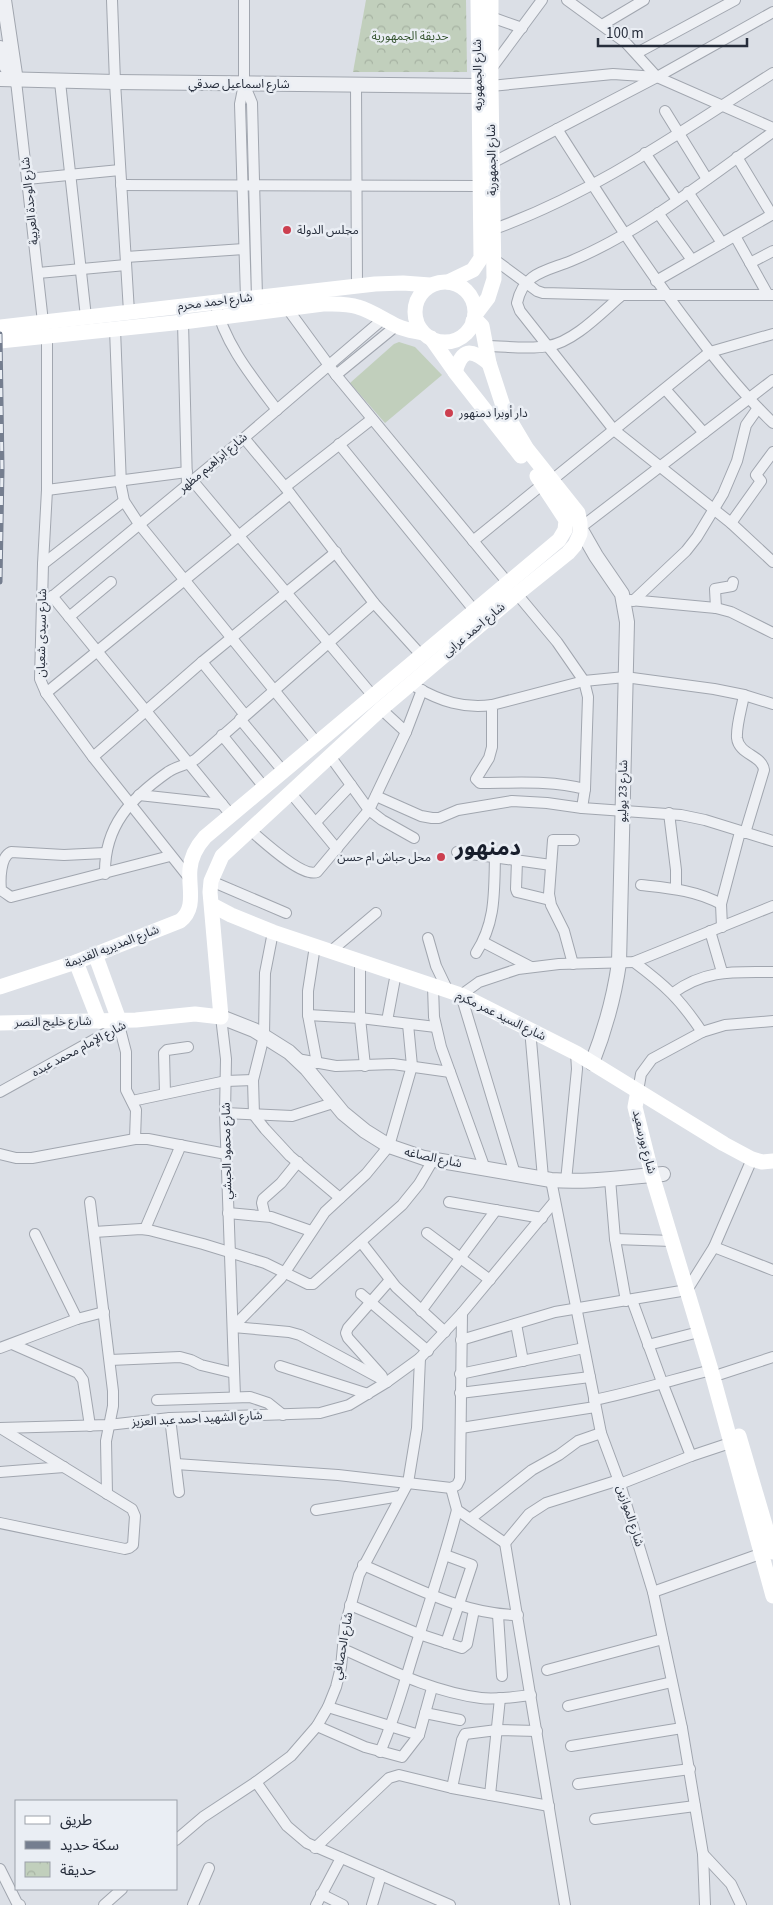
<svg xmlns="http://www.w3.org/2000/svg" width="773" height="1905" font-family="'Source Sans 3','Noto Sans Arabic',sans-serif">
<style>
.park{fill:url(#park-crowns)}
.garden{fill:#c1cfbc}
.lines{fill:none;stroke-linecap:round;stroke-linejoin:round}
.minor-casing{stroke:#a1a6af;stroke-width:12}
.tertiary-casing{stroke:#a1a6af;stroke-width:16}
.minor{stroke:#eef0f4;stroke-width:10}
.tertiary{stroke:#eef0f4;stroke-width:14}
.secondary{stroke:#fff;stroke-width:15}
.rail-casing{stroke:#757e8f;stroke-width:5}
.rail{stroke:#eaeef4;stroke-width:3;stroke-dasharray:9;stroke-linecap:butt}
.poi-dot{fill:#cc3f4f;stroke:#eaeef4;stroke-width:2}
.labels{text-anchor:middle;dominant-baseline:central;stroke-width:5;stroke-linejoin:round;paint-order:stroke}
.park-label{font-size:12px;fill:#385733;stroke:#eaeef4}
.street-label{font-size:12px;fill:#262d3b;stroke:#eaeef4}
.poi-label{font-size:12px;fill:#262d3b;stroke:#eaeef4;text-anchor:start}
.town-label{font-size:22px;font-weight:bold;fill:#181e2c;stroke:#eaeef4}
</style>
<defs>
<pattern id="park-crowns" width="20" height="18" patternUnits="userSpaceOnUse" patternTransform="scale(1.25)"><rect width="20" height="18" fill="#c1cfbc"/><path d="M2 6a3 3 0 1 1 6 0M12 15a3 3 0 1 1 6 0" fill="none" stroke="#a6b2a2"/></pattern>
</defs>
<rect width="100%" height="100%" fill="#dbdfe6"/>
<path class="park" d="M366 0H466L467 72H353Z"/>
<path class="garden" d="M399 342 415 347 442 375 385 423 350 383 394 344Z"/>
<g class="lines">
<defs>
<g id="minor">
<path d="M112 0 115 82 129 312"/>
<path d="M244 0V84L240 104 246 298"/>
<path d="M567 0 626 43 657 77"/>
<path d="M491 17 522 28"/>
<path d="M602 25 644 0"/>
<path d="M637 53 735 0"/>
<path d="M491 69 542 0"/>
<path d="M16 81 43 322"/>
<path d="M60 82 86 317"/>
<path d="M244 84 252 103 257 297"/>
<path d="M356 84 357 286"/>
<path d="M491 86 613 74 657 77 773 128"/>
<path d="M665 111 707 179"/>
<path d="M557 129C601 198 644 266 694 331 718 363 744 395 773 423"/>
<path d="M773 132C709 177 643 231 571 261 546 271 523 273 517 303L520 311 614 430 731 523 773 562"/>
<path d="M645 153 677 200"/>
<path d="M737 157 772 215"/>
<path d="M492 163 657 77 773 12"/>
<path d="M27 179 120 170"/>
<path d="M121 185 479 186"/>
<path d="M688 192 722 243"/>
<path d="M658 213 692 260"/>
<path d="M494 229C595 193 683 130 773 73"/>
<path d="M735 236 768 295"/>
<path d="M126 257 244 249"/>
<path d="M495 260 537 291 543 293 622 295H773"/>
<path d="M750 263 773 251"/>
<path d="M38 273 126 265"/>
<path d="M656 281 773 214"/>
<path d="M215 302C224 343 252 377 277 410"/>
<path d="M287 308 336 375 508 583"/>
<path d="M183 322 187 485"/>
<path d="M115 329 121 486 124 501 139 524 317 743"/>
<path d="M47 336V490L43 564 40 679 46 693 93 757 190 879"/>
<path d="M486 346C505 346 530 350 548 346 574 342 602 312 622 295"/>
<path d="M336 375 396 326"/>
<path d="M665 389 704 433"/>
<path d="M244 438 285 487 374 603 421 655"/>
<path d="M339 444 474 610"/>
<path d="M192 480 373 696"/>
<path d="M552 480 710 352 773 334"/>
<path d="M285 487 372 419"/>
<path d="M47 490 187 472"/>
<path d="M731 523 761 481 756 475 773 452"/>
<path d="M580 528 773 380"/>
<path d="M473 541 543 484"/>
<path d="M43 564 124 501"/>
<path d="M517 594 557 642 584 681 588 697 585 789"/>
<path d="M52 596 231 815"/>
<path d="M630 600 716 608 731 612 773 633"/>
<path d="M633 601 686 551 697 537 723 494 737 461 746 425 758 408"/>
<path d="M42 605 244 438 383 319"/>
<path d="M716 608 715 589 732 586 733 582"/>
<path d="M69 617 111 582"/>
<path d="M202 662 245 715"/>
<path d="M416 687C440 701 464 709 492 705"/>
<path d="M46 693 290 494"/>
<path d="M744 695C742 707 736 726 737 738 739 755 762 755 764 770L745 833"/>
<path d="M773 704 744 695 714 689 625 677 584 681 492 705V747L489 758 476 779 480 783C515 783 550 780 585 789L582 808 681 815 705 820 773 841"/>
<path d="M381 709 406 732"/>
<path d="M240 719 283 771"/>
<path d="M222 735 264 787"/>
<path d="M330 756 369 810 382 820 414 838"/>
<path d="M93 757 202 662 336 552"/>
<path d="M290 792 337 849"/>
<path d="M139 795 222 804"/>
<path d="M376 796 421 816 432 818H439L458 810 512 801 547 803 582 808"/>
<path d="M669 813 676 870V889"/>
<path d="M316 822 351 785"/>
<path d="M250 830C262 840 302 878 317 872L369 810 406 732 422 690"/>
<path d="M457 852 551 865"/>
<path d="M105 853 64 855 11 852C0 857 0 880 1 890L11 897 170 856"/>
<path d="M517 860 516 889 517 892 550 900"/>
<path d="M105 874C104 826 131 798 168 772 177 766 188 765 196 759L374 603"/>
<path d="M211 881 286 913"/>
<path d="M641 885C668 888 696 890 721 904"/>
<path d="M722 927 721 904 740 832"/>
<path d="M710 931 722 972"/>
<path d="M273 932 265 973 264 1036 253 1080 254 1115 265 1129 290 1156 340 1198"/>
<path d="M428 938 436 966 448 991"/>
<path d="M483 942 531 967"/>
<path d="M315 946 308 991V1015L317 1063"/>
<path d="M331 951 376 913"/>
<path d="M476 953C496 922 494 892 495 857"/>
<path d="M360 961V1018L365 1066"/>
<path d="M634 962C666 986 680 999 702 1032"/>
<path d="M573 964 564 931 551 905 549 894 553 840H574"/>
<path d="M433 986 434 1017 441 1047 485 1169"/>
<path d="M673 993C706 969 734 972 773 972"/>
<path d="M308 1015 360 1018 436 1027"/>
<path d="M221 1017 226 1059 225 1113 235 1397"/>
<path d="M387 1021 396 973"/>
<path d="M119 1025 126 1052V1090L136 1110 135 1139"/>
<path d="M530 1029 543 1178"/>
<path d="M297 1059 336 1066 393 1064 450 1072"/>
<path d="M638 1091 641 1074 652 1059 702 1032 725 1025 773 1021"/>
<path d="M0 1092 124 1023"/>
<path d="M165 1093 164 1053 167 1050 188 1047"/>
<path d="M132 1101 226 1081 253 1080"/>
<path d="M225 1113 292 1116 333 1103"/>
<path d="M0 1154 16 1158H32L135 1139H148L226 1154"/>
<path d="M515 1174 461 995 479 982 518 969 559 964 634 962 773 906"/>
<path d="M610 1179 615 1239 626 1301"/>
<path d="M551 1180 601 1433 620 1484 653 1592 682 1728 703 1854 705 1905"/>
<path d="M566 1181 577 1069 576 1053"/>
<path d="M90 1202 113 1391V1406L106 1441 107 1494"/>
<path d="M449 1202 542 1218"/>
<path d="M228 1213 271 1217 311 1231"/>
<path d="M265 1216 262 1203 263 1199 281 1183 298 1162"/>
<path d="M145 1229 181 1145"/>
<path d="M94 1232 141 1229 149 1230 203 1244 265 1263 308 1284H313L402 1205 419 1184 433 1160"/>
<path d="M427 1233 490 1280"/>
<path d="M35 1234 77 1319"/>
<path d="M615 1239 672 1241"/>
<path d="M361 1242 396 1287 445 1332"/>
<path d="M714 1247 773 1270"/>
<path d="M361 1294 428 1351"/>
<path d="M632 1300 662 1382 691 1456"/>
<path d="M421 1311 496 1210"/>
<path d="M516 1324 523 1361"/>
<path d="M233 1327 281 1278 325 1212 366 1174 389 1146 412 1066 408 1024"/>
<path d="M233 1327 289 1332 300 1335 387 1382"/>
<path d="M461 1340 555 1312 687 1290 714 1247 752 1159"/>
<path d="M12 1344 78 1373 83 1380 90 1426"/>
<path d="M648 1345 699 1332"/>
<path d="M0 1348 77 1319 104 1312"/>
<path d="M110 1360 180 1357 191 1360 201 1365 234 1373"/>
<path d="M280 1366 368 1394"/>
<path d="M460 1374 584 1348"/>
<path d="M721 1374 773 1357"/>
<path d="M382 1376 348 1338 346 1333 348 1328 390 1280"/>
<path d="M460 1393 590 1377"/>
<path d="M157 1400 250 1397 268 1403 283 1415"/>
<path d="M594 1400C634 1392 672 1380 711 1370"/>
<path d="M170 1418 179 1492"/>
<path d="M0 1428 108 1425 170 1418 320 1413 349 1405 387 1382 420 1358 462 1313 555 1201"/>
<path d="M461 1428 595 1407"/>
<path d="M176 1464 338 1475 451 1488 457 1485 460 1479 462 1313"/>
<path d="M0 1472 64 1467"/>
<path d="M620 1484 691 1456 730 1443"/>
<path d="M451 1488 457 1510 505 1543"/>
<path d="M316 1510 400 1496"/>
<path d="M470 1519 532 1470 559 1455 578 1441 601 1433"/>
<path d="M0 1523 125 1549 129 1548 133 1545 135 1516 132 1509 2 1429"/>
<path d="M505 1543 565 1905"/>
<path d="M505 1543 529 1514 546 1503 619 1480"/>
<path d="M445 1555 472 1565 446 1643"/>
<path d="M363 1565C413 1586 463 1615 518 1615"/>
<path d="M653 1592 760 1554"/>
<path d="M350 1605 419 1634 462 1648 467 1644 474 1610"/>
<path d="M498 1615 502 1676"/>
<path d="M343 1649C388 1669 432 1692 481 1698 497 1700 514 1697 531 1695"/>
<path d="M547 1670 663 1639"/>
<path d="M568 1706 672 1682"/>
<path d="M328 1707 419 1735"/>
<path d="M425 1713 460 1720"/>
<path d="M317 1726 365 1747 402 1757 419 1735 432 1688"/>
<path d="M571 1746 682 1728"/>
<path d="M380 1752C397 1714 406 1675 419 1636 432 1594 446 1553 457 1510"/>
<path d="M256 1782 287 1826 307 1843 450 1905"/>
<path d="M578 1784 690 1769"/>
<path d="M452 1788 462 1740 465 1734 497 1730 537 1731"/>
<path d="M490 1795 500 1698"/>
<path d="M595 1819 695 1806"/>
<path d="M176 1840 203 1817 256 1782 291 1756 317 1726 328 1707 336 1687 341 1667 345 1626 359 1575 408 1483 417 1428 420 1358"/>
<path d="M315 1848 389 1778 399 1775 452 1788 549 1806"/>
<path d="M703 1854 731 1884 741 1905"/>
<path d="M0 1869 17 1903 20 1905"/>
<path d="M321 1894 343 1905"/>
<path d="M104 1905 122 1889"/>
<path d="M193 1905 209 1868"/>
<path d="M316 1905 341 1858"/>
<path d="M372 1905 381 1875"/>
</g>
<g id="tertiary">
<path d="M4 0 16 81"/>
<path d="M0 48 3 61 11 74"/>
<path d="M0 79 115 82 479 86"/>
<path d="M580 528 596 556 622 594 627 622 619 963C614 998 605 1030 592 1063"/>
<path d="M221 1017 254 1030 289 1052 307 1069 343 1113 365 1131 389 1146 424 1158 551 1180C589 1183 626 1177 663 1174"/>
</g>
</defs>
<use href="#minor" class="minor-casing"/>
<use href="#tertiary" class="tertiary-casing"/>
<use href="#minor" class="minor"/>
<use href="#tertiary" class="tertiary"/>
<g class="secondary">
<path d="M448 282 473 270 481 258 478 0"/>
<circle cx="445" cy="312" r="30"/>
<path d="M475 315 488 298 494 279 491 86V0"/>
<path d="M0 327 375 284 403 283 430 285"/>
<path d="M431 338 455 372 521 456"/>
<path d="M0 341 183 322 323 304C335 304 347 303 358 307 372 311 384 320 397 326 405 330 414 331 423 333"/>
<path d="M455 372C462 349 470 348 489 363"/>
<path d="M212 905 231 915 273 932 461 995 576 1053 724 1144 752 1159 762 1162 773 1161"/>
<path d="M95 954 119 1020"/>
<path d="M76 962 99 1021"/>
<path d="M0 987 76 962 180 921C197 908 188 887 190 869 191 857 197 846 205 837L559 540 565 530 566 520 537 476"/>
<path d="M0 1023 136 1020 195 1014 221 1017 210 892 211 881 222 856 381 709 517 594 568 553 575 545 580 534V523L578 513 527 449 505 412 489 363 482 326 478 322 473 321"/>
<path d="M638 1091 635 1107 652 1175 711 1370 773 1596"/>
<path d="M739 1436 773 1552"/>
</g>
<defs>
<path id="rail" d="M0 334 2 469 0 582"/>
</defs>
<use href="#rail" class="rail-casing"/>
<use href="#rail" class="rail"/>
</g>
<g class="poi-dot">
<circle cx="287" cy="230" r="5"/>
<circle cx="449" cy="413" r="5"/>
<circle cx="441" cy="857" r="5"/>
</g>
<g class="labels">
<g class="park-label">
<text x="410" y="36">حديقة الجمهورية</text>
</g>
<g class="street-label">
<text transform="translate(478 75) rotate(-91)">شارع الجمهوريه</text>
<text x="239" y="84">شارع اسماعيل صدقي</text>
<text transform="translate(492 160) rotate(-91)">شارع الجمهورية</text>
<text transform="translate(30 201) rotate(-96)">شارع الوحدة العربية</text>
<text transform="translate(215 302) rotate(-7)">شارع احمد محرم</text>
<text transform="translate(213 463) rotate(-40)">شارع ابراهيم مظهر</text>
<text transform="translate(474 630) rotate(-40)">شارع احمد عرابى</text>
<text transform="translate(42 633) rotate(-89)">شارع سيدى شعبان</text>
<text transform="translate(623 791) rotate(-89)">شارع 23 يوليو</text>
<text transform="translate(112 947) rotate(-21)">شارع المديريه القديمة</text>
<text transform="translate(501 1016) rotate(26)">شارع السيد عمر مكرم</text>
<text transform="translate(53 1022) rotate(-1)">شارع خليج النصر</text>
<text transform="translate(79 1049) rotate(-28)">شارع الإمام محمد عبده</text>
<text transform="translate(644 1142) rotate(76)">شارع بورسعيد</text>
<text transform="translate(227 1151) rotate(-91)">شارع محمود الحبشي</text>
<text transform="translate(433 1158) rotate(12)">شارع الصاغه</text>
<text transform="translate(197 1419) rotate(-3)">شارع الشهيد احمد عبد العزيز</text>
<text transform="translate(630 1516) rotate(72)">شارع الموازين</text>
<text transform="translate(343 1646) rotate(-80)">شارع الحصافي</text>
</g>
<g class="poi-label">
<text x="297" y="230">مجلس الدولة</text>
<text x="459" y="413">دار أوبرا دمنهور</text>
<text x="431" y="857" text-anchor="end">محل حباش ام حسن</text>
</g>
<g class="town-label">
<text x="488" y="848">دمنهور</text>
</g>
</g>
<rect x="15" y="1800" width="162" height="90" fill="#eaeef4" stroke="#9ca1aa"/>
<rect x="25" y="1816" width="25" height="8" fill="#ffffff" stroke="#9ca1aa"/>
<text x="60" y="1825" font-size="15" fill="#262d3b">طريق</text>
<rect x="25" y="1841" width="25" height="8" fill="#757e8f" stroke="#9ca1aa"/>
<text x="60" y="1850" font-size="15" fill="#262d3b">سكة حديد</text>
<rect x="25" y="1862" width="25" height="15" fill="url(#park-crowns)" stroke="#9ca1aa"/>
<text x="60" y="1875" font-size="15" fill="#262d3b">حديقة</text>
<path d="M598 38v8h149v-8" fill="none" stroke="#262d3b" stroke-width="2.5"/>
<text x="606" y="38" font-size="15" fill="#262d3b" stroke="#eaeef4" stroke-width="4" paint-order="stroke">100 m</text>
</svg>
